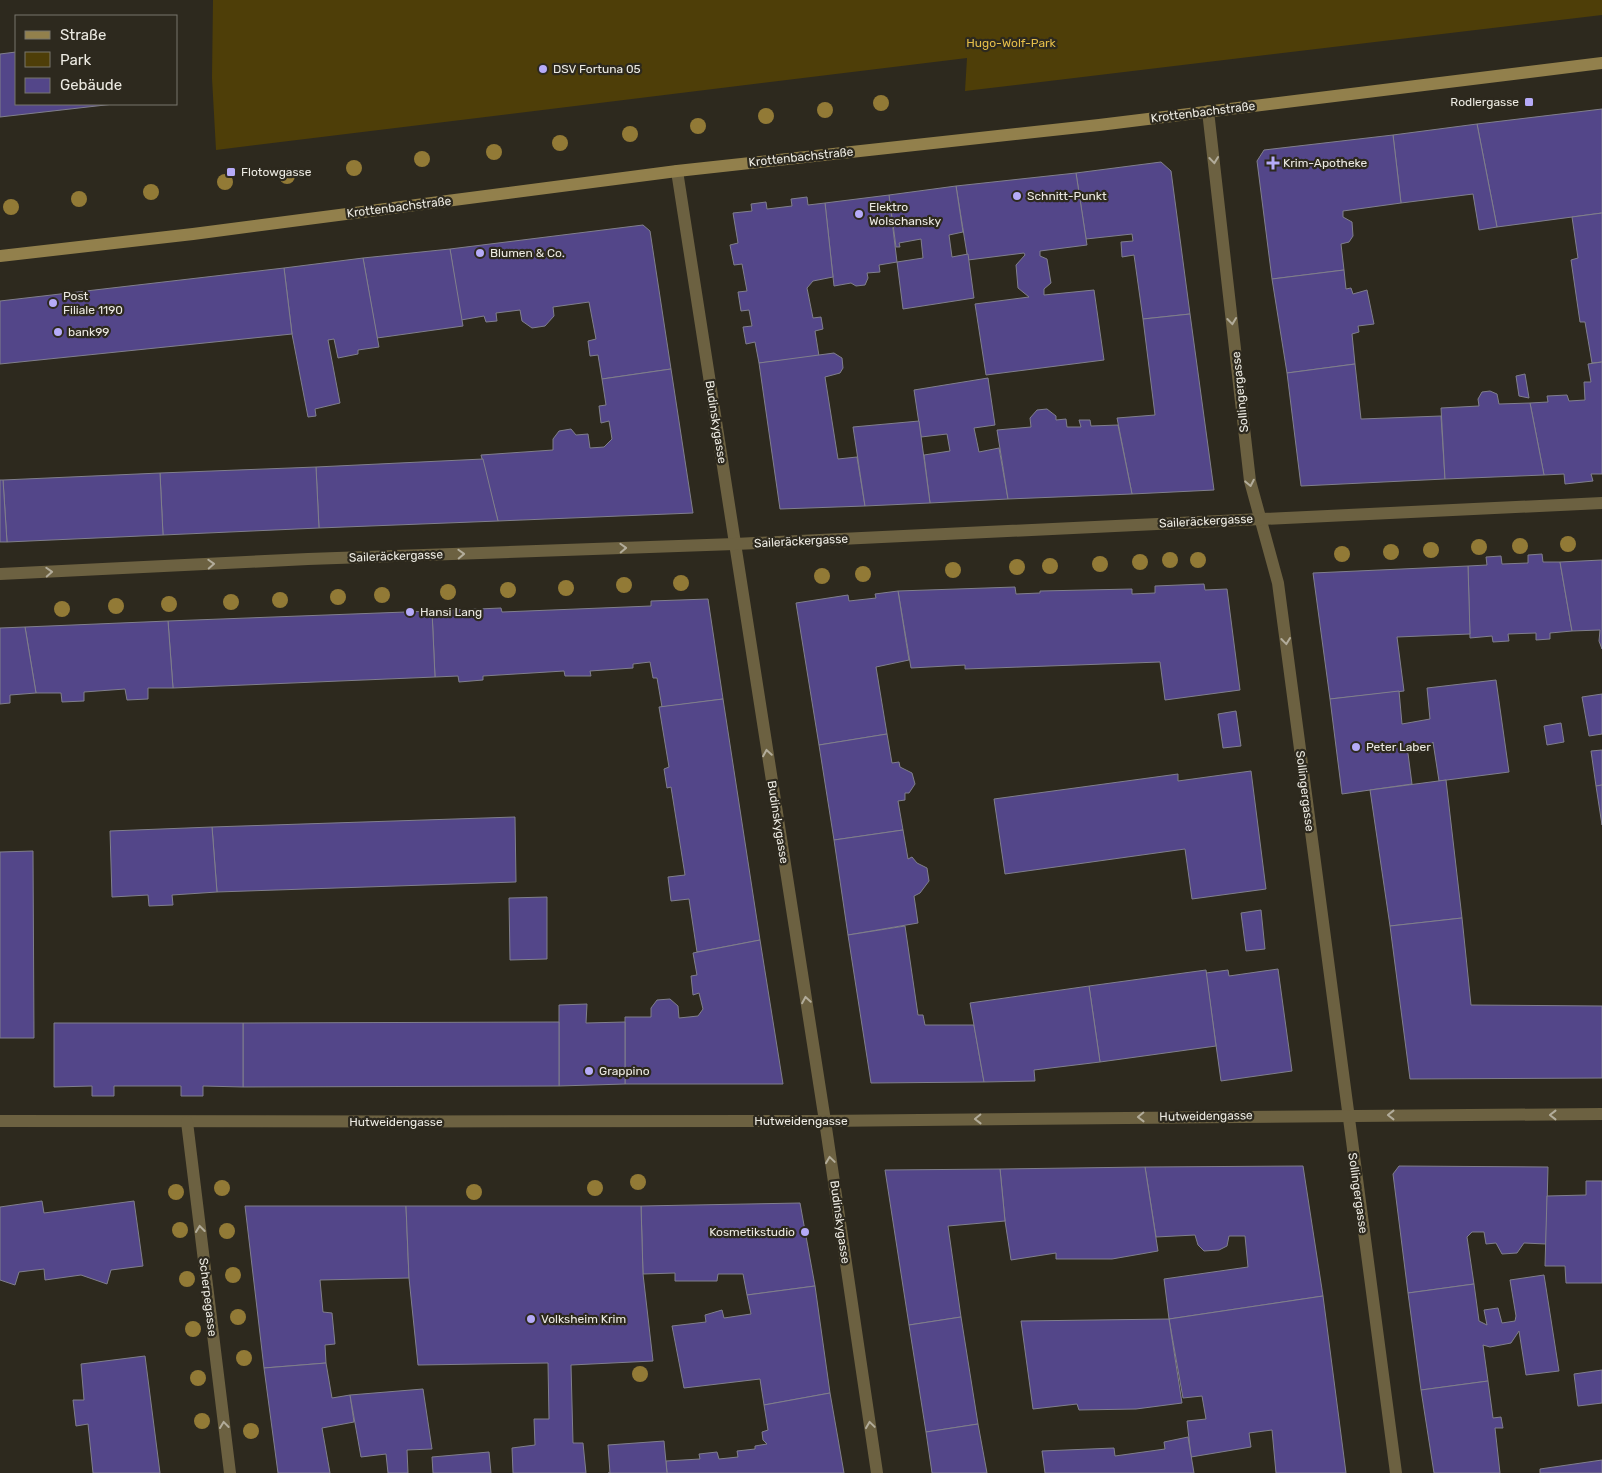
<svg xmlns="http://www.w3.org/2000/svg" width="1602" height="1473" font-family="Rubik,sans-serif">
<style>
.green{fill:#4e3e08}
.building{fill:#534689;stroke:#807f8c}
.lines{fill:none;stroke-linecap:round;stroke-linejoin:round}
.street{stroke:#6c6141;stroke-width:12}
.secondary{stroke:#92804c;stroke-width:12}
.tree{fill:#927a36}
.oneway{stroke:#b2ac9a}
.poi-dot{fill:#b6abf8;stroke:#2d291e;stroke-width:2}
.labels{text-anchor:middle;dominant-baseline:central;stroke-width:4.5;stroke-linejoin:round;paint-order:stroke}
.park-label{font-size:12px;fill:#e4bd49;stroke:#2d291e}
.poi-label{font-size:12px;fill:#eceae2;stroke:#2d291e;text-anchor:start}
.street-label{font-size:12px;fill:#eceae2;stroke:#2d291e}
</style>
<rect width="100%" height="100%" fill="#2d291e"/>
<path class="green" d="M213 0H1602V15L965 91 967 58 216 150 212 78Z"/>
<g class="building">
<path d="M16 52V104H114L0 117V54Z"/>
<path d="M1602 109V213L1497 227 1477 124Z"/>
<path d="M1477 124 1497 227 1479 230 1473 194 1401 203 1393 135Z"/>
<path d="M1393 135 1401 203 1343 211V217L1352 222 1353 236 1349 242 1341 244 1344 270 1272 279 1257 161 1264 150Z"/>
<path d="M1161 162 1171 171 1190 314 1143 319 1134 255 1122 257 1121 242 1133 241 1132 234 1086 239 1076 173Z"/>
<path d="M1076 173 1087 245 1040 251V256L1047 259 1051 283 1044 289V295L1094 290 1104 360 986 375 975 304 1029 297 1018 288 1016 265 1025 255 1024 253 968 260 956 186Z"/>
<path d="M956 186 963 232 949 235 952 257 968 254 974 298 903 309 897 262 923 258 921 239 899 243 900 247H896L889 195Z"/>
<path d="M889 195 897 262 879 265 880 272 867 273 868 278 865 285 856 286 851 283 834 286 825 203Z"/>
<path d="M807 197 808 205 825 203 833 277 813 281 807 288 813 318 821 317 823 329 815 331 819 356 759 363 755 342 746 344 743 327 752 326 749 310 741 311 738 292 747 291 742 264 734 265 730 245 738 243 733 213 752 211 751 204 766 202 767 209 792 206 791 199Z"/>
<path d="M1602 213V362L1592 363 1585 322H1580L1571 260 1578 258 1572 217Z"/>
<path d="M643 225 650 231 671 369 602 379 598 355 590 356 588 341 596 339 589 302 553 307 554 316 545 326 532 328 522 321 520 310 496 313 497 321 486 322 484 316 461 320 450 249Z"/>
<path d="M450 249 463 326 377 338 363 258Z"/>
<path d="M363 258 379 347 358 350V354L338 358 334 339 328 340 340 403 315 409 316 416 308 417 292 334 284 268Z"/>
<path d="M284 268 292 334 0 364V301Z"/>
<path d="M1344 270 1346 289 1351 288 1353 294 1367 290 1374 324 1358 326 1359 332 1352 334 1355 364 1287 373 1272 279Z"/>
<path d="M1190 314 1214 490 1132 494 1117 418 1155 415 1143 319Z"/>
<path d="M834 353 842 358 843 368 840 373 825 377 838 459 857 457 865 506 780 509 759 363Z"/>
<path d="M1602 362V474H1591L1593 481 1565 484 1564 474 1544 475 1530 403 1548 402 1547 396 1567 395 1569 401 1585 400 1584 382H1591L1588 364Z"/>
<path d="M1355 364 1361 419 1441 416 1445 479 1301 486 1287 373Z"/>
<path d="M671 369 693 513 498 521 481 455 553 450V439L559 431 571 429 576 435 588 434 590 448 604 447 612 439 609 421 601 423 599 406 606 405 602 379Z"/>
<path d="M1525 374 1529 398 1519 396 1516 376Z"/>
<path d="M988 378 995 425 974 428 979 452 999 448 1008 499 930 503 924 455 950 451 947 434 921 437 914 390Z"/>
<path d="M1490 391 1497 394 1499 404 1530 403 1544 475 1445 479 1441 408 1479 406 1478 399 1482 392Z"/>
<path d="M1047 409 1056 416V420L1066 419 1067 427H1081L1079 420H1090L1091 426 1118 425 1132 494 1008 499 997 430 1031 427 1030 418 1037 410Z"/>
<path d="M919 421 930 503 865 506 853 427Z"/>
<path d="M483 459 498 521 319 528 316 467Z"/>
<path d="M316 467 319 528 163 535 160 473Z"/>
<path d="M160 473 163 535 7 542 3 480Z"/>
<path d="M0 480H3L7 542H0Z"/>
<path d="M1542 554 1543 562H1560L1572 631 1550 633V639L1536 640V633L1508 634 1509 641 1493 642 1492 636 1470 638 1468 566 1487 565 1486 557 1501 556 1502 564 1528 563V555Z"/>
<path d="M1602 560V649L1599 641 1600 630 1572 631 1560 562Z"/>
<path d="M1468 566 1470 634 1397 637 1404 691 1330 699 1313 573Z"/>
<path d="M1204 584 1205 590 1227 589 1240 690 1165 700 1160 662 965 669V665L911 668 898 591 1015 587 1016 594 1040 593V591L1132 589V594L1155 593V586Z"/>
<path d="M898 591 909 660 876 667 887 734 819 745 796 603 848 595 849 601 876 598 875 594Z"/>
<path d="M708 599 723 699 662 707 657 678H653L650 662 633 664V668L590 671 591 676H565L564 671 483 676V680L459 682 458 676 435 677 432 611 501 608 502 612 651 606V601Z"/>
<path d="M432 611 435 677 173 688 168 621Z"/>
<path d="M168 621 173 688H148V699L127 700 125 689 84 692V701L62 702 61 693H36L25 627Z"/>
<path d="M25 627 36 693 10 695V703L0 704V628Z"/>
<path d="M1496 680 1509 772 1439 781 1433 742 1428 749 1421 752 1414 751 1407 746 1412 784 1342 794 1330 699 1399 691 1402 724 1430 719 1427 688Z"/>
<path d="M1602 694V734L1589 736 1582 697Z"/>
<path d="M723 699 760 940 697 952 689 899 671 901 668 877 685 875 671 787 667 788 664 769 669 767 659 707Z"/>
<path d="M1236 711 1241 746 1223 748 1218 714Z"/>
<path d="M1561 723 1564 742 1547 745 1544 726Z"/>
<path d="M887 734 892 763 899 762 900 767 912 773 915 784 909 793H905V800L898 801 903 830 834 840 819 745Z"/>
<path d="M1602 750V785L1596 786 1591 751Z"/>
<path d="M1251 771 1266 889 1192 899 1185 849 1005 874 994 799 1178 774V781Z"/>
<path d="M1446 780 1462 918 1390 926 1370 790Z"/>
<path d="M1602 785V825L1596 786Z"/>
<path d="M515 817 516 882 217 892 212 827Z"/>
<path d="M212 827 217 892 172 895 173 905 149 906 148 895 112 897 110 831Z"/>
<path d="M903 830 908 859 912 857 917 863 927 868 929 881 920 893 914 896 918 923 848 935 834 840Z"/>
<path d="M33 851 34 1038H0V852Z"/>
<path d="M547 897V959L510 960 509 898Z"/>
<path d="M1261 910 1265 949 1246 951 1241 913Z"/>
<path d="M1462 918 1471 1005 1602 1006V1078L1410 1079 1390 926Z"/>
<path d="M905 926 918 1015H923L925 1025H974L984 1082 871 1083 848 935Z"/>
<path d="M760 940 783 1084H625V1017H651V1008L657 1000 670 999 678 1006 679 1018 698 1016 703 1009 699 993 693 995 691 976 697 975 693 953Z"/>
<path d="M1278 969 1292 1071 1221 1081 1206 973 1228 970 1229 976Z"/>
<path d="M1206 970 1216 1046 1100 1062 1089 986Z"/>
<path d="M1089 986 1100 1062 1034 1070 1035 1081 984 1082 970 1003Z"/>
<path d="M587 1004 586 1023 625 1022V1084L559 1086V1005Z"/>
<path d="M559 1022V1086L243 1087V1023Z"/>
<path d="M54 1023H243V1087L203 1086V1096H181V1086H114V1096H92V1086L54 1087Z"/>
<path d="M1303 1166 1323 1296 1169 1319 1164 1279 1248 1267 1245 1236H1229L1227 1246 1219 1250 1204 1251 1198 1245 1195 1235 1156 1237 1145 1167Z"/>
<path d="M1399 1166 1548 1167 1546 1244 1524 1243 1517 1253 1502 1254 1496 1243 1486 1244 1484 1232H1472L1467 1237 1474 1284 1408 1293 1393 1174Z"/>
<path d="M1145 1167 1158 1251 1112 1259H1056V1253L1011 1260 1005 1221 1000 1169Z"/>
<path d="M1000 1169 1005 1221 948 1226 961 1317 909 1325 885 1170Z"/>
<path d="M1586 1181H1602V1283H1566L1565 1266H1545L1547 1196 1586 1195Z"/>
<path d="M42 1201 44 1213 134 1201 143 1266 111 1270 107 1284 81 1275 45 1280 44 1269 19 1272 15 1285 0 1280V1207Z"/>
<path d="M800 1203 815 1286 747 1295 743 1274H718L717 1281H675V1273L643 1274 641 1206Z"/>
<path d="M245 1206H406L409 1278 320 1280 323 1312 332 1313 335 1344 325 1345 326 1363 264 1368Z"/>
<path d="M406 1206H641L643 1274 653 1361 571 1365 573 1443H583L586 1473H513L512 1448 535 1445 534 1419H549L548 1363 418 1365 409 1278Z"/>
<path d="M1544 1275 1559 1371 1526 1375 1519 1331 1511 1343 1490 1347 1483 1345 1488 1381 1421 1390 1408 1293 1474 1284 1479 1321 1487 1325 1484 1310 1498 1308 1502 1323 1515 1321 1516 1316 1510 1280Z"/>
<path d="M815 1286 830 1393 764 1405 760 1379 684 1388 672 1326 706 1322 705 1315 722 1310 724 1318 751 1314 747 1295Z"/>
<path d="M1323 1296 1346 1473H1276L1272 1430 1249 1433 1251 1447 1191 1457 1187 1421 1206 1419 1202 1396 1183 1398 1169 1319Z"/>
<path d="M961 1317 978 1424 926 1432 909 1325Z"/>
<path d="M1169 1319 1182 1403 1136 1409 1079 1410 1077 1404 1033 1409 1021 1321Z"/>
<path d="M145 1356 160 1473H93L88 1424 76 1426 73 1400H84L81 1364Z"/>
<path d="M326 1363 332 1398 350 1395 354 1422 322 1428 330 1473H278L264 1368Z"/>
<path d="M1602 1370V1403L1578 1406 1574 1374Z"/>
<path d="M1488 1381 1493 1418 1501 1417 1503 1428H1495L1500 1473H1434L1421 1390Z"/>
<path d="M423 1389 432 1449 407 1450 408 1473H388L386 1454 361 1457 350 1395Z"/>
<path d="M830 1393 844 1473H667L666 1461 700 1459 699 1454 717 1452 719 1459 738 1457 737 1451 755 1449V1446L767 1444 763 1440 762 1432 768 1430 764 1405Z"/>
<path d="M978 1424 987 1473H932L926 1432Z"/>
<path d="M1188 1437 1194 1473H1045L1042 1451 1114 1448 1115 1456 1165 1449 1164 1442Z"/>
<path d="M664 1441 667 1473H608H610L608 1445Z"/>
<path d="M489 1452 491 1473H433L432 1457Z"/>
<path d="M1602 1460V1473H1540V1469Z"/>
</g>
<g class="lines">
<g class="street">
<path d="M1208 111 1250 481 1278 583 1396 1473"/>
<path d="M677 171 825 1121 877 1473"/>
<path d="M0 574 308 559 735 544 1602 503"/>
<path d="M0 1121C274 1121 547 1122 821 1121 1081 1119 1342 1115 1602 1114"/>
<path d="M187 1122 230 1473"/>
</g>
<path class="secondary" d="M0 256 193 234 677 171 1099 125 1602 63"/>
</g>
<g class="tree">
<circle cx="881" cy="103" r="8"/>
<circle cx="825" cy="110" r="8"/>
<circle cx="766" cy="116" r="8"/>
<circle cx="698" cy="126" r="8"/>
<circle cx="630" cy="134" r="8"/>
<circle cx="560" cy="143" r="8"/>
<circle cx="494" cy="152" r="8"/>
<circle cx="422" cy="159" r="8"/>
<circle cx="354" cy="168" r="8"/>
<circle cx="287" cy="176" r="8"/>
<circle cx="225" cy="182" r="8"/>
<circle cx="151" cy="192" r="8"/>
<circle cx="79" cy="199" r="8"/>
<circle cx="11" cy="207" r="8"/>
<circle cx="1568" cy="544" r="8"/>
<circle cx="1520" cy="546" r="8"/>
<circle cx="1479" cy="547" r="8"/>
<circle cx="1431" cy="550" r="8"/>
<circle cx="1391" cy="552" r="8"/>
<circle cx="1342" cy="554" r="8"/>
<circle cx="1170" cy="560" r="8"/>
<circle cx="1198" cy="560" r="8"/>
<circle cx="1140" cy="562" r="8"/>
<circle cx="1100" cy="564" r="8"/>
<circle cx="1050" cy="566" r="8"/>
<circle cx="1017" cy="567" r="8"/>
<circle cx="953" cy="570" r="8"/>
<circle cx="863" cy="574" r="8"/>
<circle cx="822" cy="576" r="8"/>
<circle cx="681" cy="583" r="8"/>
<circle cx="624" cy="585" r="8"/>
<circle cx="566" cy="588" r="8"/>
<circle cx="508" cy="590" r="8"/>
<circle cx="448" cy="592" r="8"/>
<circle cx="382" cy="595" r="8"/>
<circle cx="338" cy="597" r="8"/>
<circle cx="280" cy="600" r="8"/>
<circle cx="231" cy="602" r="8"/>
<circle cx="169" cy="604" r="8"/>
<circle cx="116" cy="606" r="8"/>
<circle cx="62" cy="609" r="8"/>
<circle cx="638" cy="1182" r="8"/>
<circle cx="222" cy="1188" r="8"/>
<circle cx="595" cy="1188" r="8"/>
<circle cx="176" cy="1192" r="8"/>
<circle cx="474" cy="1192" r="8"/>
<circle cx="180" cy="1230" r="8"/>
<circle cx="227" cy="1231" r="8"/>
<circle cx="233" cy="1275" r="8"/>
<circle cx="187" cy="1279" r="8"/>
<circle cx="238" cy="1317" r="8"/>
<circle cx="193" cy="1329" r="8"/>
<circle cx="244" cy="1358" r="8"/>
<circle cx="640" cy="1374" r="8"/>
<circle cx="198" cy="1378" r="8"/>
<circle cx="202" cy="1421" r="8"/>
<circle cx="251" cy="1431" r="8"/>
</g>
<defs><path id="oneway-chevron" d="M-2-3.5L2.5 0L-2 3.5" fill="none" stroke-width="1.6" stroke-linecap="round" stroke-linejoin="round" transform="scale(1.25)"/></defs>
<g class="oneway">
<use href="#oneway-chevron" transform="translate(1214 160) rotate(84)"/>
<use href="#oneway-chevron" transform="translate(1232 321) rotate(84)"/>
<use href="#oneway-chevron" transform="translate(1250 483) rotate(79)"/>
<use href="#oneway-chevron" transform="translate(623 548) rotate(-2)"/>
<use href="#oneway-chevron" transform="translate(461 554) rotate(-2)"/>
<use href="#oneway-chevron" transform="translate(211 564) rotate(-3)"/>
<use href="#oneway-chevron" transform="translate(49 572) rotate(-3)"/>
<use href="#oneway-chevron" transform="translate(1286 641) rotate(83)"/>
<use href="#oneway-chevron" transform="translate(767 753) rotate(-99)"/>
<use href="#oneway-chevron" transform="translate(806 1000) rotate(-99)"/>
<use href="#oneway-chevron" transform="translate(1391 1115) rotate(180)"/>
<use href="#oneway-chevron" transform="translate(1553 1115) rotate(180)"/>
<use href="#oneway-chevron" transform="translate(1141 1117) rotate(179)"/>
<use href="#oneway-chevron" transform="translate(978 1119) rotate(179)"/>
<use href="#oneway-chevron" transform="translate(830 1160) rotate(-98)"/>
<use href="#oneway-chevron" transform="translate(200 1229) rotate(-97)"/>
<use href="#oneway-chevron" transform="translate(224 1425) rotate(-97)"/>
<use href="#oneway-chevron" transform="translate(870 1425) rotate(-98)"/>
</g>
<g class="poi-dot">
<circle cx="543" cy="69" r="5"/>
<rect x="1524" y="97" width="10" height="10" rx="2.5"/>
<path d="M1270.5 155.5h5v5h5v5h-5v5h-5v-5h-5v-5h5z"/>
<rect x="226" y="167" width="10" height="10" rx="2.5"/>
<circle cx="1017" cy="196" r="5"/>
<circle cx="859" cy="214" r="5"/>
<circle cx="480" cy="253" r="5"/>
<circle cx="53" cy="303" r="5"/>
<circle cx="58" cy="332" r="5"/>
<circle cx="410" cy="612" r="5"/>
<circle cx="1356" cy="747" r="5"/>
<circle cx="589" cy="1071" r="5"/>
<circle cx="805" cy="1232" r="5"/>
<circle cx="531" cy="1319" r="5"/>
</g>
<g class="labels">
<g class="park-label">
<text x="1011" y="43">Hugo-Wolf-Park</text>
</g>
<g class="poi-label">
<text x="553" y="69">DSV Fortuna 05</text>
<text x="1519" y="102" text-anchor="end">Rodlergasse</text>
<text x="1283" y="163">Krim-Apotheke</text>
<text x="241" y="172">Flotowgasse</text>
<text x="1027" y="196">Schnitt-Punkt</text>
<text x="869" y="207">Elektro<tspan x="869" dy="14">Wolschansky</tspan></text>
<text x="490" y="253">Blumen &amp; Co.</text>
<text x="63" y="296">Post<tspan x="63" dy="14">Filiale 1190</tspan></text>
<text x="68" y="332">bank99</text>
<text x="420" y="612">Hansi Lang</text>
<text x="1366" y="747">Peter Laber</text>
<text x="599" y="1071">Grappino</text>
<text x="795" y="1232" text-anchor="end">Kosmetikstudio</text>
<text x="541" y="1319">Volksheim Krim</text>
</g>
<g class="street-label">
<text transform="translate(1203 112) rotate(-7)">Krottenbachstraße</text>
<text transform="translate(801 157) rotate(-6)">Krottenbachstraße</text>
<text transform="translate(399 207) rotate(-7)">Krottenbachstraße</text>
<text transform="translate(1240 392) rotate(-96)">Sollingergasse</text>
<text transform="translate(716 422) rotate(81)">Budinskygasse</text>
<text transform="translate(1206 521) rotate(-3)">Saileräckergasse</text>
<text transform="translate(801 541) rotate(-3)">Saileräckergasse</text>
<text transform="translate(396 556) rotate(-2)">Saileräckergasse</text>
<text transform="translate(1305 791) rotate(83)">Sollingergasse</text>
<text transform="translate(778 822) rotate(81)">Budinskygasse</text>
<text transform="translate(1206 1116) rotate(-1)">Hutweidengasse</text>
<text x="801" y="1121">Hutweidengasse</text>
<text x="396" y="1122">Hutweidengasse</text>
<text transform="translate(1358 1193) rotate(82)">Sollingergasse</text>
<text transform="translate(840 1222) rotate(82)">Budinskygasse</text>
<text transform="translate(208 1297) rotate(83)">Scherpegasse</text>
</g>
</g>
<rect x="15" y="15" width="162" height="90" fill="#2d291e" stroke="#79766c"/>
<rect x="25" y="31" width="25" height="8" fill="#92804c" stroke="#79766c"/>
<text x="60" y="40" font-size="15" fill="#eceae2">Straße</text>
<rect x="25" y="52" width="25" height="15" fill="#4e3e08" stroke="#79766c"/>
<text x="60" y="65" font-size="15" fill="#eceae2">Park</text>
<rect x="25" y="78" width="25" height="15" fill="#534689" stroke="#79766c"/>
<text x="60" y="90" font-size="15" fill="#eceae2">Gebäude</text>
</svg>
